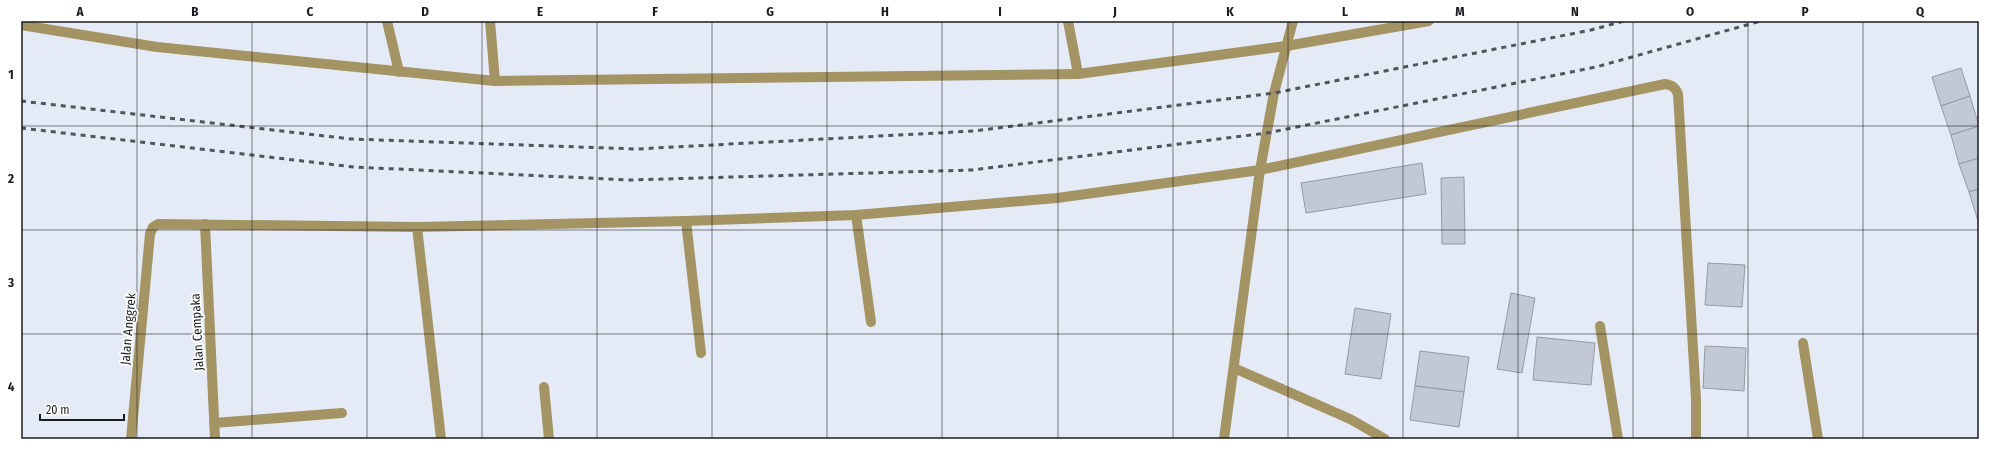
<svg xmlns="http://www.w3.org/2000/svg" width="2000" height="460" font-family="'Fira Sans Condensed',sans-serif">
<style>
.building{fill:#c2c9d4;stroke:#949ba5}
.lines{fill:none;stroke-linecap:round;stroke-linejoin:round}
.minor{stroke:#a59463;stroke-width:10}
.rail{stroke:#51555a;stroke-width:3;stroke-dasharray:5 5;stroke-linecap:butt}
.grid{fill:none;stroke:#191c1f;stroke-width:1;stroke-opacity:0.55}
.labels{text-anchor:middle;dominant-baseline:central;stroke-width:3.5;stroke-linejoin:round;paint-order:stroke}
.street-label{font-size:13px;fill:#191c1f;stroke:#fff}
.neatline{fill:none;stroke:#191c1f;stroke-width:1.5}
.grid-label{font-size:13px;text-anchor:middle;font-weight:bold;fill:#191c1f}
</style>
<rect width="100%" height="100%" fill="#e4ebf6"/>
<g class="building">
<path d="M1961 68 1970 96 1941 106 1932 77Z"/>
<path d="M1970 96 1979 126 1951 135 1941 106Z"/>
<path d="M1979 126V158L1959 164 1951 135Z"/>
<path d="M1979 158V189L1969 192 1959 164Z"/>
<path d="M1422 163 1426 194 1306 213 1301 183Z"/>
<path d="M1464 177 1465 244H1442L1441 178Z"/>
<path d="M1979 189V221H1978L1969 192Z"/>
<path d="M1708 263 1745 265 1742 307 1705 305Z"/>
<path d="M1511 293 1535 298 1522 373 1497 369Z"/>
<path d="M1355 308 1391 314 1381 379 1345 374Z"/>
<path d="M1537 337 1595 343 1591 385 1533 380Z"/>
<path d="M1705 346 1746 348 1744 391 1703 388Z"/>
<path d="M1420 351 1469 357 1464 392 1415 386Z"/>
<path d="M1415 386 1464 392 1459 427 1410 420Z"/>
</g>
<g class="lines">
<g class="minor">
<path d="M387 21 399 72"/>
<path d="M490 21 495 81 1078 74"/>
<path d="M1068 21 1078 74 1286 46 1429 21"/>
<path d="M21 25 157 47 495 81"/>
<path d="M856 215 871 322"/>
<path d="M686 221 701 353"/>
<path d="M205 224 215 439"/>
<path d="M417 227 441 439"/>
<path d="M1600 326 1618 439"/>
<path d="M1803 343 1818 439"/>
<path d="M1234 368 1350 419 1385 439"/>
<path d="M544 387 549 439"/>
<path d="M214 423 342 413"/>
<path d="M131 439 150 234 153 227 158 224 417 227 686 221 856 215 1057 198 1260 170 1665 84C1672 85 1675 87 1678 94L1696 399V439"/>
<path d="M1224 439 1260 170 1274 93 1293 21"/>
</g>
<g class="rail">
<path d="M21 101 351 139 637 149 974 131 1274 93 1591 30 1624 21"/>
<path d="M21 128 354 167 630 180 972 170 1267 133 1596 67 1761 21"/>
</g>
</g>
<path class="grid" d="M137 21V439M252 21V439M367 21V439M482 21V439M597 21V439M712 21V439M827 21V439M942 21V439M1058 21V439M1173 21V439M1288 21V439M1403 21V439M1518 21V439M1633 21V439M1748 21V439M1863 21V439M21 126H1979M21 230H1979M21 334H1979"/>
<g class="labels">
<g class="street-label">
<text transform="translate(128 329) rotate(-85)">Jalan Anggrek</text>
<text transform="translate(197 332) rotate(-93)">Jalan Cempaka</text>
</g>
</g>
<rect width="2000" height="460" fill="none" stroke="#ffffff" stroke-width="44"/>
<path d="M40 414v6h84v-6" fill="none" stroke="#191c1f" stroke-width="2"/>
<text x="46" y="414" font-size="12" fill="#191c1f" stroke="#ffffff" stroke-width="3" paint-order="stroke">20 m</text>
<rect x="22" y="22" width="1956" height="416" class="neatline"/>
<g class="grid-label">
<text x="80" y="16">A</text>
<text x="195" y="16">B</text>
<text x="310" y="16">C</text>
<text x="425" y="16">D</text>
<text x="540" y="16">E</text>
<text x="655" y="16">F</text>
<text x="770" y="16">G</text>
<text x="885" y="16">H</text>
<text x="1000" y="16">I</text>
<text x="1115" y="16">J</text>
<text x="1230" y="16">K</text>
<text x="1345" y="16">L</text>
<text x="1460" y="16">M</text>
<text x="1575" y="16">N</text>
<text x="1690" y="16">O</text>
<text x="1805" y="16">P</text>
<text x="1920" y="16">Q</text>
<text x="11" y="79">1</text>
<text x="11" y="183">2</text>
<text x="11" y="287">3</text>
<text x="11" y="391">4</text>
</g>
</svg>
